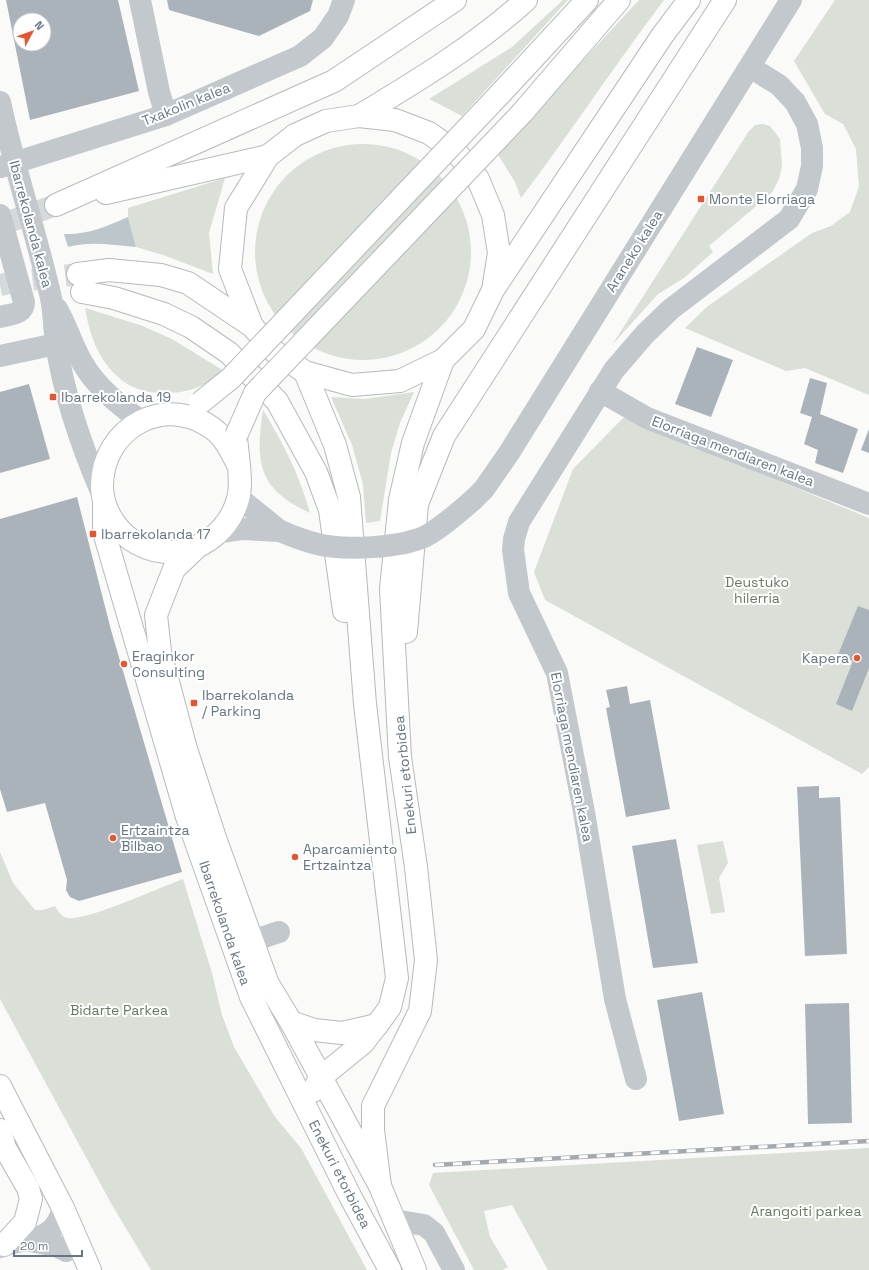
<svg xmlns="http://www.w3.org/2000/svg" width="869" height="1270" font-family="'Space Grotesk',sans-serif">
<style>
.green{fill:#dadfd7}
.water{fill:#bbc7cb}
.building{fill:#aab3b9;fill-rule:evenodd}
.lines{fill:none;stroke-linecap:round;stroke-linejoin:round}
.major-tunnel{stroke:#d5d9db;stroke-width:22;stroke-dasharray:22 11;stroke-linecap:butt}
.major-casing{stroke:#b5babe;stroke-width:24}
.minor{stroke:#c3c8cc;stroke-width:22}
.major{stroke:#fff;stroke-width:22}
.rail-casing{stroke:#a2aab0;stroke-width:4.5}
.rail{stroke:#fff;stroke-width:3;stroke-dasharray:9;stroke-linecap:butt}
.major-bridge-casing{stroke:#b5babe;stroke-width:24;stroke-linecap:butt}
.minor-bridge{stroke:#c3c8cc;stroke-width:22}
.major-bridge{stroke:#fff;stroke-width:22}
.poi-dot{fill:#e4572e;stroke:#fff;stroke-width:1.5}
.labels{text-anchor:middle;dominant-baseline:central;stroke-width:4;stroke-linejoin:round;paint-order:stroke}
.street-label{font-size:14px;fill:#657683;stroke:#fff}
.poi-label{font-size:14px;fill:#657683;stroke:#fff;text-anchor:start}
.park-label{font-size:14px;fill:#687a64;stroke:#fff}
</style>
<rect width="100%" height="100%" fill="#fafaf8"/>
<g class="green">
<path d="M563 0H568L462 116 429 99 512 47Z"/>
<path d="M639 0H664C615 65 570 133 521 198L515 182 497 153Z"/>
<path d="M835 0H869V395L805 368 786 371 685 328 708 306 812 233 831 226 850 212 859 186 856 149 843 124 825 114 794 61Z"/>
<path d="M763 124 770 126 780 139 782 167 779 179 773 191 767 197 709 246 713 252 684 278 658 294 612 345 749 131 755 125Z"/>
<circle cx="363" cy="252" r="108"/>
<path d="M225 178 209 233 213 274 163 255 136 247 128 217V208Z"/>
<path d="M85 308 140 325 172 339 224 371C199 396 144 403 117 376 97 357 90 335 85 308Z"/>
<path d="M414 392 400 423 391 453 380 521 366 523 363 484 352 445 331 397 365 399Z"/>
<path d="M263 410C283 443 300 476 310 513 258 489 255 463 263 410Z"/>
<path d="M624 417 869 518V767L862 774 545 600 534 572 573 469Z"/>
<path d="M723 841 728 863 719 878 725 912 711 914 697 845Z"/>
<path d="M0 852 13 883 35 910H43L55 906C58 911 61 917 68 918 87 921 161 887 183 879L212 973 222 1015 234 1047 275 1117 301 1148 367 1270H151L112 1205 0 999Z"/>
<path d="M869 1148V1270H548L512 1205 484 1211 490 1237 508 1267 502 1270H474L429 1185 433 1173Z"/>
</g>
<path class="water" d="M128 217 136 247C112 245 91 241 68 247L64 234C88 235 107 226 128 217Z"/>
<g class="building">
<path d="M6 0H118L139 91 30 120ZM20 20H44V44H20Z"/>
<path d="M167 0H313L310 11 259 36 169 10Z"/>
<path d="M697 347 733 360 711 417 675 404Z"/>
<path d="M810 378 827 383 820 414 858 429 843 473 815 463 818 450 804 444 812 417 800 413Z"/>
<path d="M29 384 50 459 0 473V392Z"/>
<path d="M869 429V453L861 450Z"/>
<path d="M77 497 111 630 182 872 79 901 70 897 66 890 67 880 45 803 7 812 0 789V519Z"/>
<path d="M858 606 869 610V668L852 711 836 704 853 661 838 655Z"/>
<path d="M627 686 630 704 650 700 670 809 626 817 606 708 610 707 606 690Z"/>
<path d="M819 786V798L840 797 847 954 805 956 797 787Z"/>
<path d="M676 839 698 963 653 968 632 846Z"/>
<path d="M702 992 724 1114 679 1121 657 1000Z"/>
<path d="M849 1003 852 1123 808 1124 805 1004Z"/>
</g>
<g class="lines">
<g class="major-tunnel">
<path d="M0 225 56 205"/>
<path d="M0 285 21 281 78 274"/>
</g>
<defs>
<g id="major">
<path d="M500 94 587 0"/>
<path d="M522 113 619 0"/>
<path d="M359 116C417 81 475 46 526 0"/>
<path d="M106 193 268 156"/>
<path d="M56 205 334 81 455 0"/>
<path d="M78 274 109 270 161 275 188 283 252 326"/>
<path d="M493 290 499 253 493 215 478 179 457 153 429 133 395 120 359 116 326 121 295 135 268 156 236 208 230 269 252 326 275 352 305 372 352 385 400 381 443 360 474 329 493 290 662 36 689 0"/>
<path d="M82 292 114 298 164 314 191 327 229 353 277 401 316 472 330 510 344 611"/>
<path d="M305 372 335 445 349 497 365 704 397 978 390 1007 377 1025 363 1043 320 1078 313 1091"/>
<path d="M236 436C237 454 243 482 238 499 225 546 171 568 130 539 114 527 103 508 102 488 101 426 169 391 217 432 227 441 232 453 238 465"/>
<path d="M104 502V532L187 817 251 997 350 1196 390 1270"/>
<path d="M196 548 174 569 156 615 160 652 186 749 215 838 268 984 291 1022 380 1186 415 1270"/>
<path d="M406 632 417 504 444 436 725 0"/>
<path d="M291 1022 314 1030 342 1033 377 1025"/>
<path d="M0 1086 63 1208 90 1270"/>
<path d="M0 1130 5 1148 28 1188 31 1199 25 1222 4 1245"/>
<path d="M380 1186 373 1130V1106L420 1011 426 960 416 867 400 757 391 589 400 500 413 443 443 360"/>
</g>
</defs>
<use href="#major" class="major-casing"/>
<g class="minor">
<path d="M140 0 159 92 166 115"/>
<path d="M0 102C14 168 36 232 51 298 54 313 54 329 56 343 64 396 82 448 103 496"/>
<path d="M1 167 166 115 300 56 323 38 338 16 344 0"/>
<path d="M0 215 24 302C24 315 10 314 0 317"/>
<path d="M57 309C67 326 72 345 82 362 95 386 119 405 141 421"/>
<path d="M0 356 56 344"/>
<path d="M600 391 647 418 869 504"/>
<path d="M239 498 280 531"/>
<path d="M474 499 484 489 509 453 791 0"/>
<path d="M221 532 242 529 280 531"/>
<path d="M252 941 279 932"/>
<path d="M636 1079 615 999 584 812 557 673 519 593 513 550 514 539 519 522 614 370 645 334 671 309 789 219 807 189 812 166V148L807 124 795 102 779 85 750 67"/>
<path d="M394 1220 424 1225 434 1233 454 1270"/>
<path d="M30 1241 56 1246 66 1251"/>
<path d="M0 1247C28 1236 53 1245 63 1208"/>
</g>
<use href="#major" class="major"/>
<defs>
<path id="rail" d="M435 1165 869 1141"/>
</defs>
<use href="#rail" class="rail-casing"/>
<use href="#rail" class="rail"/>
<defs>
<g id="major-bridge">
<path d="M200 403 231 378 500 94"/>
<path d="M236 436 255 393 522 113"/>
</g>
</defs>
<use href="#major-bridge" class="major-bridge-casing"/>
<path class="minor-bridge" d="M280 531C292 536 305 541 317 544 344 551 401 548 426 536 444 526 459 512 474 499"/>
<use href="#major-bridge" class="major-bridge"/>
</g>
<g class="poi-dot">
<rect x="697" y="195" width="8" height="8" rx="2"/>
<rect x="49" y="393" width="8" height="8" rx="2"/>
<rect x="89" y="530" width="8" height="8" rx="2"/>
<circle cx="857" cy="658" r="4"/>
<circle cx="124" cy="664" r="4"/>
<rect x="190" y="699" width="8" height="8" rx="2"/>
<circle cx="113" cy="838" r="4"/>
<circle cx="295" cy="857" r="4"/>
</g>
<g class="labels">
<g class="street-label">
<text transform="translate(186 104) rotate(-22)">Txakolin kalea</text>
<text transform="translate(31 224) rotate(75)">Ibarrekolanda kalea</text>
<text transform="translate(634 251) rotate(-58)">Araneko kalea</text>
<text transform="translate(733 451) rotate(21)">Elorriaga mendiaren kalea</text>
<text transform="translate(572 757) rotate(79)">Elorriaga mendiaren kalea</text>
<text transform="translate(405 775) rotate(-96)">Enekuri etorbidea</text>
<text transform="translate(225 923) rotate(71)">Ibarrekolanda kalea</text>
<text transform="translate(340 1174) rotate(63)">Enekuri etorbidea</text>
</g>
<g class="poi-label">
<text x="709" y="199">Monte Elorriaga</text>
<text x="61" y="397">Ibarrekolanda 19</text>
<text x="101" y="534">Ibarrekolanda 17</text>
<text x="132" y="656">Eraginkor<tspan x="132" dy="16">Consulting</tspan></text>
<text x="849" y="658" text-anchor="end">Kapera</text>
<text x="202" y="695">Ibarrekolanda<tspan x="202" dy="16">/ Parking</tspan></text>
<text x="121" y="830">Ertzaintza<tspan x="121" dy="16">Bilbao</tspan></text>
<text x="303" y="849">Aparcamiento<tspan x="303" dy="16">Ertzaintza</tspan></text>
</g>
<g class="park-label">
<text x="757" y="582">Deustuko<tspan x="757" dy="16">hilerria</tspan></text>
<text x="119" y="1010">Bidarte Parkea</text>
<text x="806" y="1211">Arangoiti parkea</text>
</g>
</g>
<g transform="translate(32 32) rotate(49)"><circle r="19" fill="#ffffff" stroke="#c1c8cd"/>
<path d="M0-3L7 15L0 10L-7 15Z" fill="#e4572e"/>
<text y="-6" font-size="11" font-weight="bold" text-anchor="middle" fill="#657683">N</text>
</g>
<path d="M14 1250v6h68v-6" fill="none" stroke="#657683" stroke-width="2"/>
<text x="20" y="1250" font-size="12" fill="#657683" stroke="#ffffff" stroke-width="3" paint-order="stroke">20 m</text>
</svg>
